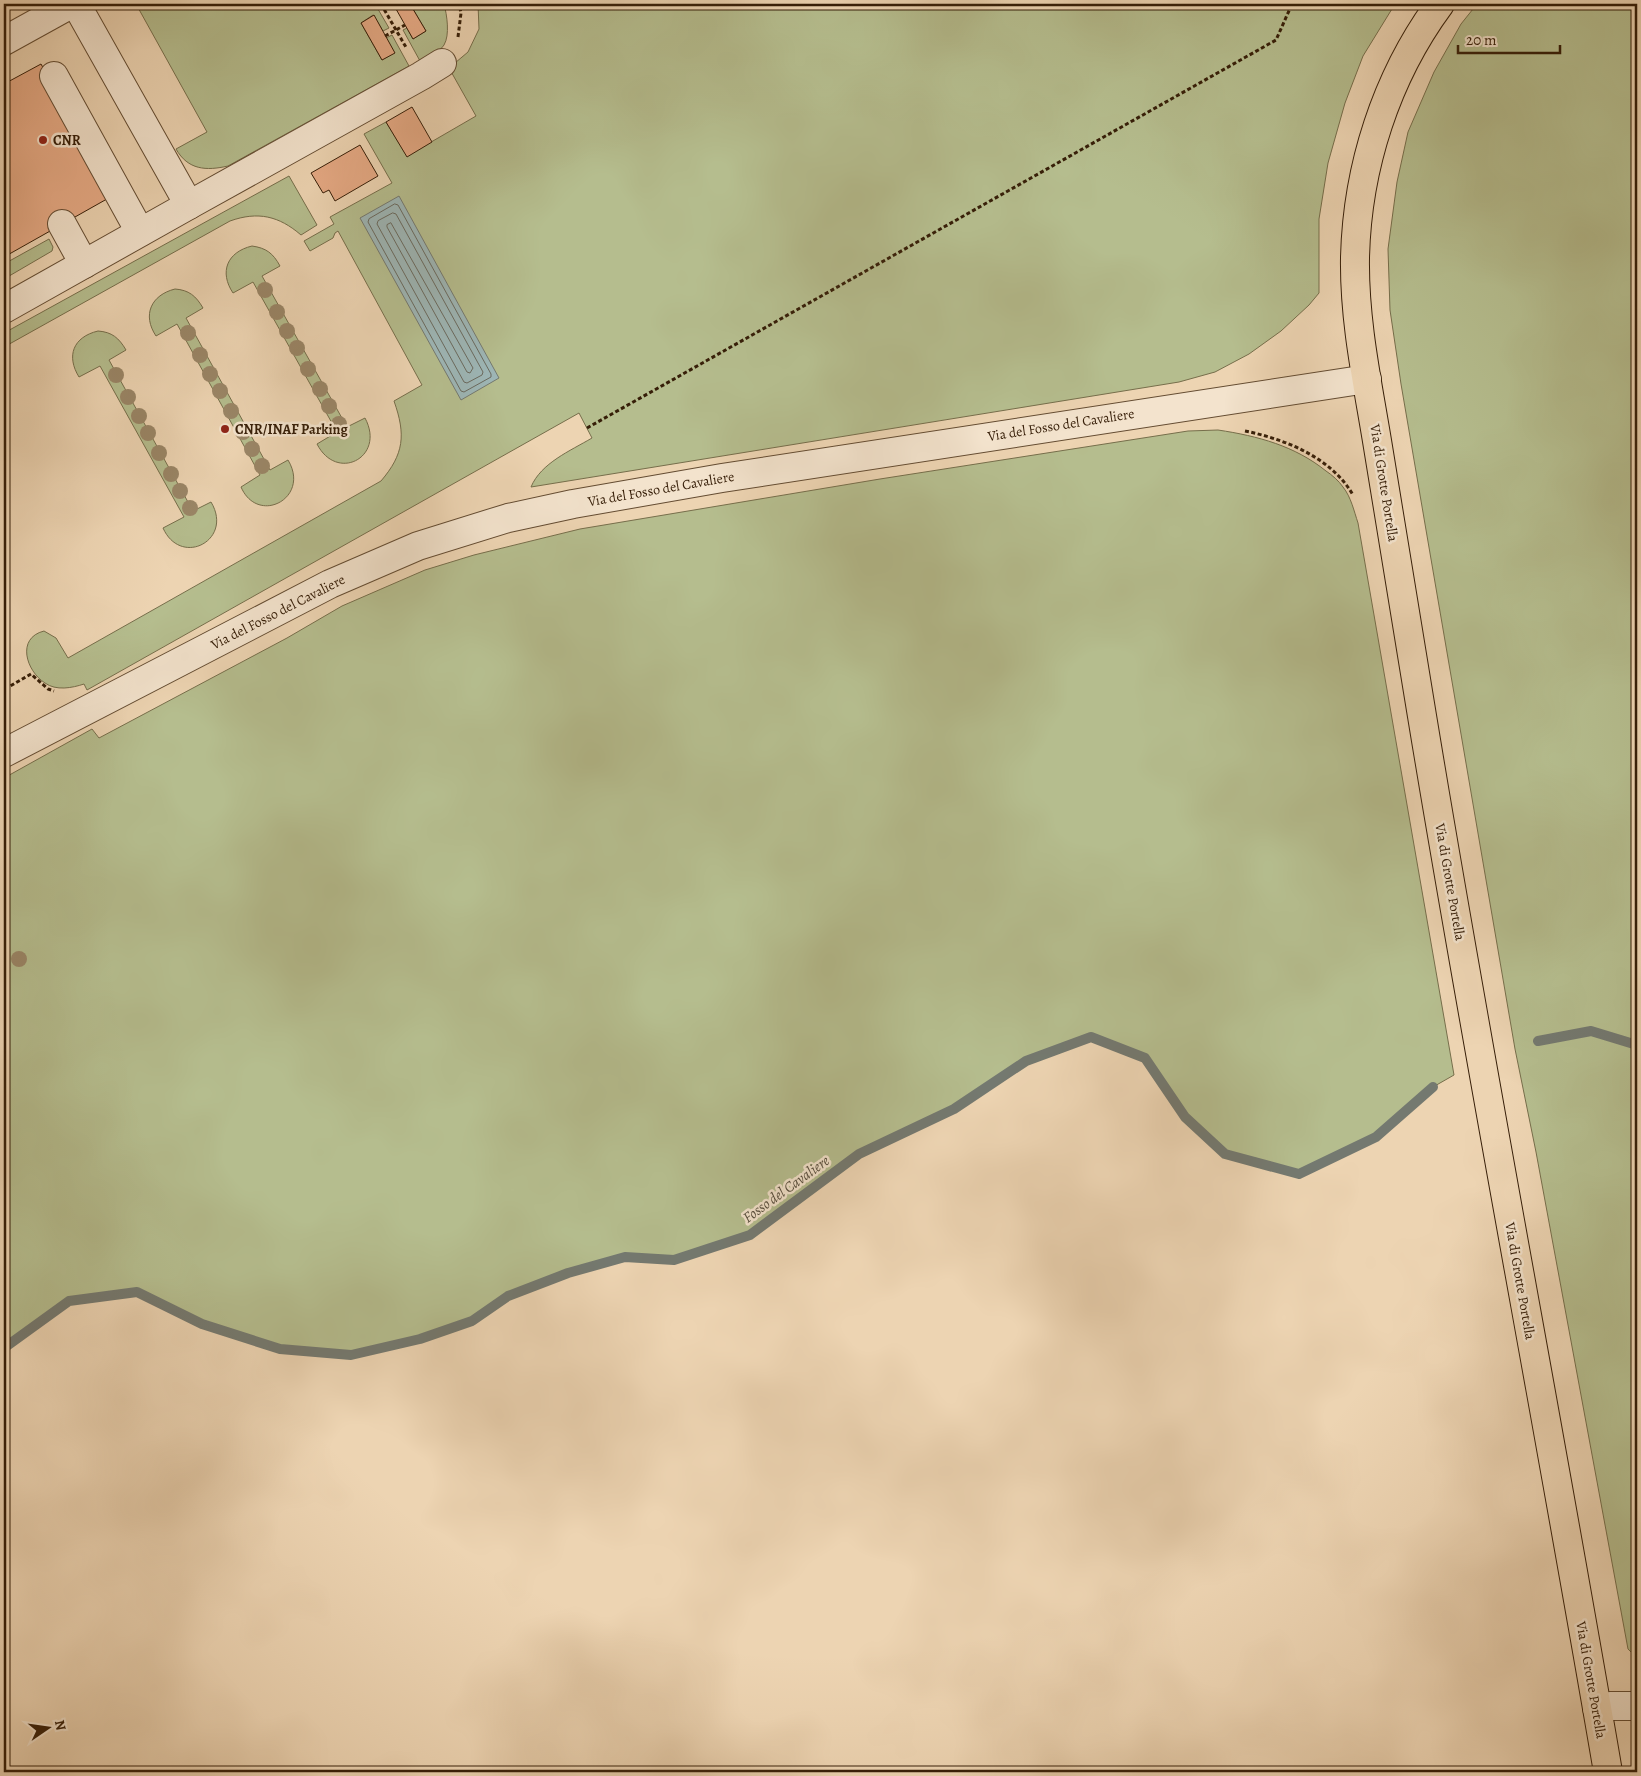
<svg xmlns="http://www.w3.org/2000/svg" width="1641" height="1776" font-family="Alegreya,serif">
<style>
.green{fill:#b5bd8e;stroke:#766e4b}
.water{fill:#9db6b6;stroke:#747970}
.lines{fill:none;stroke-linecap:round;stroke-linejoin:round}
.shore{stroke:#6a6a5f;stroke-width:1}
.stream{stroke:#747970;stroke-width:10}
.building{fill:#e6aa85;stroke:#361e08}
.minor-casing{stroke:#644c32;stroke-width:30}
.major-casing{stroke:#361e08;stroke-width:30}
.path{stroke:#361e08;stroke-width:3;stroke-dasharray:4 2.5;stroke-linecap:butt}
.minor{stroke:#f3e3cd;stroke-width:28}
.major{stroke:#edd4b2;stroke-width:28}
.tree{fill:#9a8667}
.poi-dot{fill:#8f2418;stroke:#f3e3cd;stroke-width:2}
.labels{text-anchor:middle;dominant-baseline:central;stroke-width:5;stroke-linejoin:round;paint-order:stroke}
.poi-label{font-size:14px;font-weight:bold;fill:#361e08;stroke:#f3e3cd;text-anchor:start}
.street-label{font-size:14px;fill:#361e08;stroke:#f3e3cd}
.water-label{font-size:15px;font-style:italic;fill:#554c3c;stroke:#f3e3cd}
</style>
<rect width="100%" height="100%" fill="#edd4b2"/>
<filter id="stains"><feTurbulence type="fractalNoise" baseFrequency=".004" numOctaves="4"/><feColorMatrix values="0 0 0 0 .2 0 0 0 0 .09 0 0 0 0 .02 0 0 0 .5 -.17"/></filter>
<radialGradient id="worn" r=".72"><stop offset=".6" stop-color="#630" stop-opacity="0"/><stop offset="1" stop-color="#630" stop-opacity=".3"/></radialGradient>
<g class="green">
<path d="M136 4H375L389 28 383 31 373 15 361 23 382 60 394 53 386 38 392 35 409 66 228 166C206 171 188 170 176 149L207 132Z"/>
<path d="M410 4H444C447 15 450 35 444 45 439 53 427 57 420 61L403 30 407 28 413 39 426 31Z"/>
<path d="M478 4H1395L1363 56 1345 103 1328 163 1319 219V293L1309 305 1281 331 1249 354 1215 372 1179 382 531 487C541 463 570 451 592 438L579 413 87 690 84 684C72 688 56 691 45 683 26 671 16 638 44 631L56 638 68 658 381 481C404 454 406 435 394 401L422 385 338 231 335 233 333 238 310 251 304 241 334 224 330 217 392 183 364 134 386 122 407 156 476 116 449 68 468 52 479 29Z"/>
<path d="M1477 4H1637V1658L1628 1649 1536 1152 1515 1049 1401 384 1390 310 1388 249 1397 182 1408 132 1434 72 1461 24Z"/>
<path d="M289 176 317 225 301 235C279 216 258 211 230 221L4 347V333Z"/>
<path d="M49 239 53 247 52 251 4 279V264Z"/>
<path d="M252 246C266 248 273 253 280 266L262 276 347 427 365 418C386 457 337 483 317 444L337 432 253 282 233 293C219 272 227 252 252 246Z"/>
<path d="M175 289C189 290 196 296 203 308L186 318 270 470 288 460C311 498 258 526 241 487L260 475 177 324 156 336C142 315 151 295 175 289Z"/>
<path d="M98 331C112 332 119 338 126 350L109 360 193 511 211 502C234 540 181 568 163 528L184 517 100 366 79 377C66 356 73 337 98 331Z"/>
<path d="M1218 430C1258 436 1295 446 1326 471 1332 475 1339 481 1343 487 1351 497 1354 511 1358 523L1454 1075 1433 1087 1376 1137 1299 1174 1225 1154 1185 1117 1145 1058 1091 1037 1026 1060 954 1109 859 1154 750 1235 674 1260 625 1257 568 1273 508 1296 472 1321 420 1339 351 1355 280 1349 202 1324 137 1292 69 1301 4 1348V778L92 729 99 738 287 638 342 606 425 570 474 555 580 529 880 479 1188 431Z"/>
</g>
<path class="water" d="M399 196 499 378 461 400 360 218Z"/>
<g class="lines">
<g class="shore">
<path d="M395 204 398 205 491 374V377L464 392 461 391 368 222 369 219Z"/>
<path d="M393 213 396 214 483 372 482 375 467 383 464 382 377 224 378 221Z"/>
<path d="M391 223 473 368 470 373 467 372 387 227V225Z"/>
</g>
<g class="stream">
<path d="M1538 1041 1591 1031 1637 1045"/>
<path d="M4 1348 69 1301 137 1292 202 1324 280 1349 351 1355 420 1339 472 1321 508 1296 568 1273 625 1257 674 1260 750 1235 859 1154 954 1109 1026 1061 1091 1037 1145 1058 1185 1117 1225 1154 1299 1174 1376 1137 1433 1087"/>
</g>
</g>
<g class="building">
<path d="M405 4H410L426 31 413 39 396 9Z"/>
<path d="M374 15 395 53 382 60 361 23Z"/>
<path d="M41 64 114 195 4 257V84Z"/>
<path d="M412 107 432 142 407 157 386 122Z"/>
<path d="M360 145 378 176 335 201 329 190 323 193 311 173Z"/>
</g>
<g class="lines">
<defs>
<g id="minor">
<path d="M4 41 71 4"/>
<path d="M54 76 140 232"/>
<path d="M189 205 421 76 442 63"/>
<path d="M62 224 84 264"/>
<path d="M4 309 189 205 76 4"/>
<path d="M4 753 330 584 418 546 508 518 573 504 722 478 1367 379"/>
<path d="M1597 1708 1610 1706H1637"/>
</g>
<path id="major" d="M1440 4C1386 77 1357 168 1355 258 1354 322 1368 385 1378 447 1393 537 1407 627 1422 716 1480 1069 1548 1420 1608 1772"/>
</defs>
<use href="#minor" class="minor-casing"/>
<use href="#major" class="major-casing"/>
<g class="path">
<path d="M381 4 407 49"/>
<path d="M385 36 405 25"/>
<path d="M458 37 461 13 459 4"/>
<path d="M587 428 1276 40 1292 4"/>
<path d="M1245 431C1285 439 1332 458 1353 495"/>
<path d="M5 689 31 674 48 689 54 691"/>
</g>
<use href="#minor" class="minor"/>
<use href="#major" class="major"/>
</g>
<g class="tree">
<circle cx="265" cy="290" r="8"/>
<circle cx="277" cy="312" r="8"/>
<circle cx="287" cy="331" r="8"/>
<circle cx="188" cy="333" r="8"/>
<circle cx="297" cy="348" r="8"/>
<circle cx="200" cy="355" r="8"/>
<circle cx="308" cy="369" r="8"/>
<circle cx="210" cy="374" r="8"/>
<circle cx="116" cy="375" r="8"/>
<circle cx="320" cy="389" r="8"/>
<circle cx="220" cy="391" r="8"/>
<circle cx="128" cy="397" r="8"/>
<circle cx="329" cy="406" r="8"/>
<circle cx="231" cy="411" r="8"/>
<circle cx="139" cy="416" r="8"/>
<circle cx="339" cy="424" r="8"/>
<circle cx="243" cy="432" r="8"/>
<circle cx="148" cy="433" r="8"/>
<circle cx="252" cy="449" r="8"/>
<circle cx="159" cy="453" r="8"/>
<circle cx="262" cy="466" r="8"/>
<circle cx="171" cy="474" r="8"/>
<circle cx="180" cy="491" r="8"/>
<circle cx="190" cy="508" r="8"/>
<circle cx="19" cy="959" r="8"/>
</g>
<g class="poi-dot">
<circle cx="43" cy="140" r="5"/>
<circle cx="225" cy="429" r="5"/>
</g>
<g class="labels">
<g class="poi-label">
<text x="53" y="140">CNR</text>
<text x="235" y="429">CNR/INAF Parking</text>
</g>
<g class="street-label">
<text transform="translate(1061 425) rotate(-9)">Via del Fosso del Cavaliere</text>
<text transform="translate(1384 483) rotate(81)">Via di Grotte Portella</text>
<text transform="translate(661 489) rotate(-10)">Via del Fosso del Cavaliere</text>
<text transform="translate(278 612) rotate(-27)">Via del Fosso del Cavaliere</text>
<text transform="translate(1450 882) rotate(80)">Via di Grotte Portella</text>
<text transform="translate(1520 1281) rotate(80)">Via di Grotte Portella</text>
<text transform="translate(1591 1680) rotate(80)">Via di Grotte Portella</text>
</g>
<g class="water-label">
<text transform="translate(786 1189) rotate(-36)">Fosso del Cavaliere</text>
</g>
</g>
<rect width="1641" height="1776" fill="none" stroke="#edd4b2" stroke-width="20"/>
<rect x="5" y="5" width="1631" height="1766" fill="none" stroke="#361e08" stroke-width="2.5"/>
<rect x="10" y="10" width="1621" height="1756" fill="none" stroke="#361e08"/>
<g transform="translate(48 1728) rotate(77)" stroke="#f3e3cd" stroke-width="4" paint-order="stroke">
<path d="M0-4L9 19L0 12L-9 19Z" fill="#361e08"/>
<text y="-8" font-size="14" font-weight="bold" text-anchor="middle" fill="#361e08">N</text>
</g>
<path d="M1458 45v8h102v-8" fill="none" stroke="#361e08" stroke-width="2.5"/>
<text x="1466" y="45" font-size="15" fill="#361e08" stroke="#f3e3cd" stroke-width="4" paint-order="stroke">20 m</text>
<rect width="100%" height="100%" filter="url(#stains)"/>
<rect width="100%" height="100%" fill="url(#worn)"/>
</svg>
